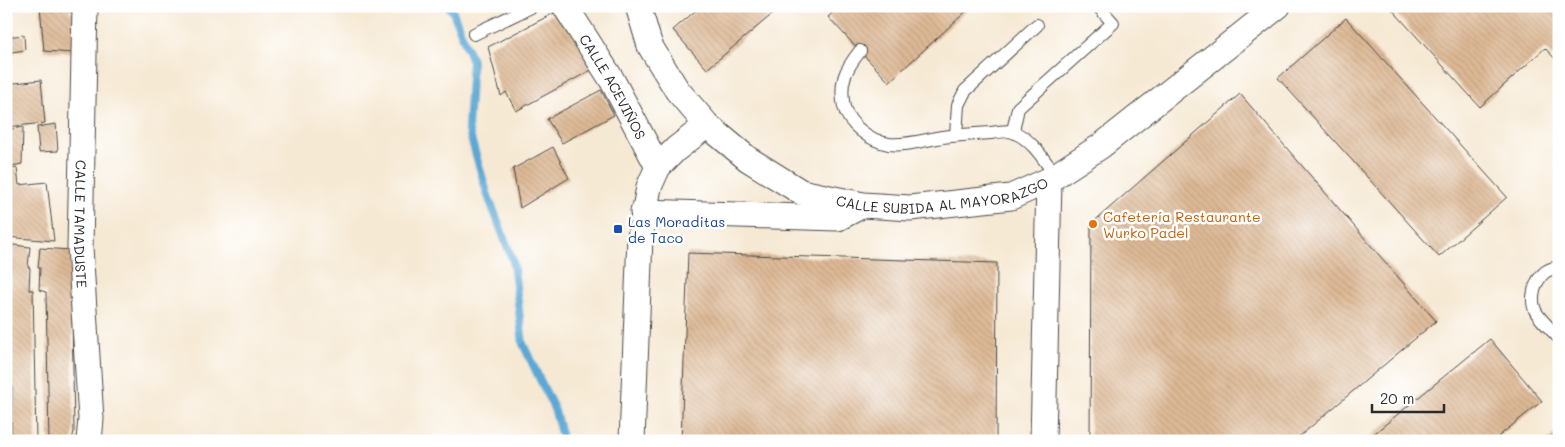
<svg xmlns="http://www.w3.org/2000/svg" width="1565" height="447" font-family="Mali,sans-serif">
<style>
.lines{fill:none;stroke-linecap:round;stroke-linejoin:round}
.stream{stroke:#5ca8d4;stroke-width:8}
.building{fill:url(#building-back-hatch)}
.service-casing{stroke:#494844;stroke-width:14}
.minor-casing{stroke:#494844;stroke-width:27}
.service{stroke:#fff;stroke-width:12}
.minor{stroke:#fff;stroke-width:25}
.food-dot{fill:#e8710a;stroke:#fff;stroke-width:2}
.transit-dot{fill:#1a4fb4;stroke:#fff;stroke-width:2}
.labels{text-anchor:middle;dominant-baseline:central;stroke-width:5;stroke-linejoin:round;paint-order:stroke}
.street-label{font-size:14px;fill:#2b2b2b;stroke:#fff}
.food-label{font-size:14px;fill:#c56008;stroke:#fff;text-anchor:start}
.transit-label{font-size:14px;fill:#164399;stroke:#fff;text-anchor:start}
</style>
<defs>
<pattern id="building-back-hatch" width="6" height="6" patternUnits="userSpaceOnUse" patternTransform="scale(1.25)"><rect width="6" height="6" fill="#ddb995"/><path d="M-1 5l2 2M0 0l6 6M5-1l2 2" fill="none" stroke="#be9f81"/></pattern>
</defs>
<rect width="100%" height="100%" fill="#fff"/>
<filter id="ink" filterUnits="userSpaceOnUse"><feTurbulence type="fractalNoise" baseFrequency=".02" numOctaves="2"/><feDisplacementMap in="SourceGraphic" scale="10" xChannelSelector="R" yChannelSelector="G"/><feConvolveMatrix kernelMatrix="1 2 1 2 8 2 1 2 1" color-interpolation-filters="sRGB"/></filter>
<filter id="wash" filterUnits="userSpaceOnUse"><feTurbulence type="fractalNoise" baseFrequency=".0096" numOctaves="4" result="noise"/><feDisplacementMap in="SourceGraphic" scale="20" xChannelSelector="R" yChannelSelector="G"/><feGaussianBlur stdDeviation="1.12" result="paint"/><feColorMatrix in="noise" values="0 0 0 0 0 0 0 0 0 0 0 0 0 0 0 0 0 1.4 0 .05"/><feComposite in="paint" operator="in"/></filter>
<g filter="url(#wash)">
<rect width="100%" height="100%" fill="#f6e9d4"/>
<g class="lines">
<path class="stream" d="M448 6 453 12 472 61 468 128 487 193 513 261 523 344 555 411 563 441"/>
</g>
<g id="blocks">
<g class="building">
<path d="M6 6H9L10 17 6 18Z"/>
<path d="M40 6H70V12H74V53L44 51Z"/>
<path d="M701 6H782L707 69 673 30Z"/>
<path d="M840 6H972L889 82 828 17Z"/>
<path d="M1389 6H1559V63L1545 48 1480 107Z"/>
<path d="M560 10 593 69 516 111 506 92 501 96 488 47Z"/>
<path d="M1346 18 1507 197 1439 257 1278 78Z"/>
<path d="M24 35 25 50 6 53V37Z"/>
<path d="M41 80 45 123 6 127V84Z"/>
<path d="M601 90 614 115 562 143 547 119Z"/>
<path d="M1240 94 1436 321 1294 441H1090L1091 224Z"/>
<path d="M56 124 58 151 39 152 37 127Z"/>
<path d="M23 127 22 164 6 167V130Z"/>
<path d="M553 147 569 178 520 208 513 169Z"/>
<path d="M17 168 19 185 47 182 54 241 6 237V170Z"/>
<path d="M6 244 30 247 28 267 30 268 29 290H33L36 441H11L12 389 6 324Z"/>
<path d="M40 248 71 250 74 431 72 441H49L46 292 39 290 40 268H38Z"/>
<path d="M688 253 997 263 996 441H681Z"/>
<path d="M1490 339 1542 401 1493 441H1365Z"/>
<path d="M1559 430V441H1546Z"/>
</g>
</g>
</g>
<g filter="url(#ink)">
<use href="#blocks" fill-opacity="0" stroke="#494844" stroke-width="1"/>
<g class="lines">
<defs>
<g id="service">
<path d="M474 34 533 6"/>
<path d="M860 51C845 70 839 82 844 107 849 125 870 141 889 144 906 146 925 140 942 137 958 135 974 134 991 133 997 132 1008 130 1013 132 1032 139 1044 160 1055 175"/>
<path d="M1013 131 1018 108 1113 23 1098 6"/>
<path d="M956 135 958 105 965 91 1037 25"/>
<path d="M1559 268C1539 266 1528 295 1535 310 1538 318 1553 331 1559 338"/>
</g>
<g id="minor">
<path id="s1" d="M85 6 80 247 91 419 89 441"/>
<path id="s2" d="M565 6 612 80 658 167"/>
<path id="s3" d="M638 6 650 46 677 90 707 125 748 159 801 192 863 205 910 208 1011 197 1049 180 1101 146 1278 6"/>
<path d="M643 212 838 218 863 205"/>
<path d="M632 441 640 237 649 187 658 167 676 149 707 125"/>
<path d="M1043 441 1049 180"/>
</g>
</defs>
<use href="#service" class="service-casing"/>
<use href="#minor" class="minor-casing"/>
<use href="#service" class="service"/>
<use href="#minor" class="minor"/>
</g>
</g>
<circle class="food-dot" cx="1093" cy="224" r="5"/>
<rect class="transit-dot" x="613" y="224" width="10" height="10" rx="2.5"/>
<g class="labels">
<g class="street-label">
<text stroke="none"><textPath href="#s2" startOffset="94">CALLE ACEVIÑOS</textPath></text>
<text stroke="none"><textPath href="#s3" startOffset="399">CALLE SUBIDA AL MAYORAZGO</textPath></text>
<text stroke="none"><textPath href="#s1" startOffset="218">CALLE TAMADUSTE</textPath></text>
</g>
<g class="food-label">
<text x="1103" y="216">Cafetería Restaurante<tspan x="1103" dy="16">Wurko Padel</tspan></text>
</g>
<g class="transit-label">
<text x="628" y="221">Las Moraditas<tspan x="628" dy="16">de Taco</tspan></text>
</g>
</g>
<rect width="1565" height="447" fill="none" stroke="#fff" stroke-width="25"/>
<path d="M1372 404v8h72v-8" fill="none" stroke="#2b2b2b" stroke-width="2.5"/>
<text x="1380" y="404" font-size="15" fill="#2b2b2b" stroke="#ffffff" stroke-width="4" paint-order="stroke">20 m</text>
</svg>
